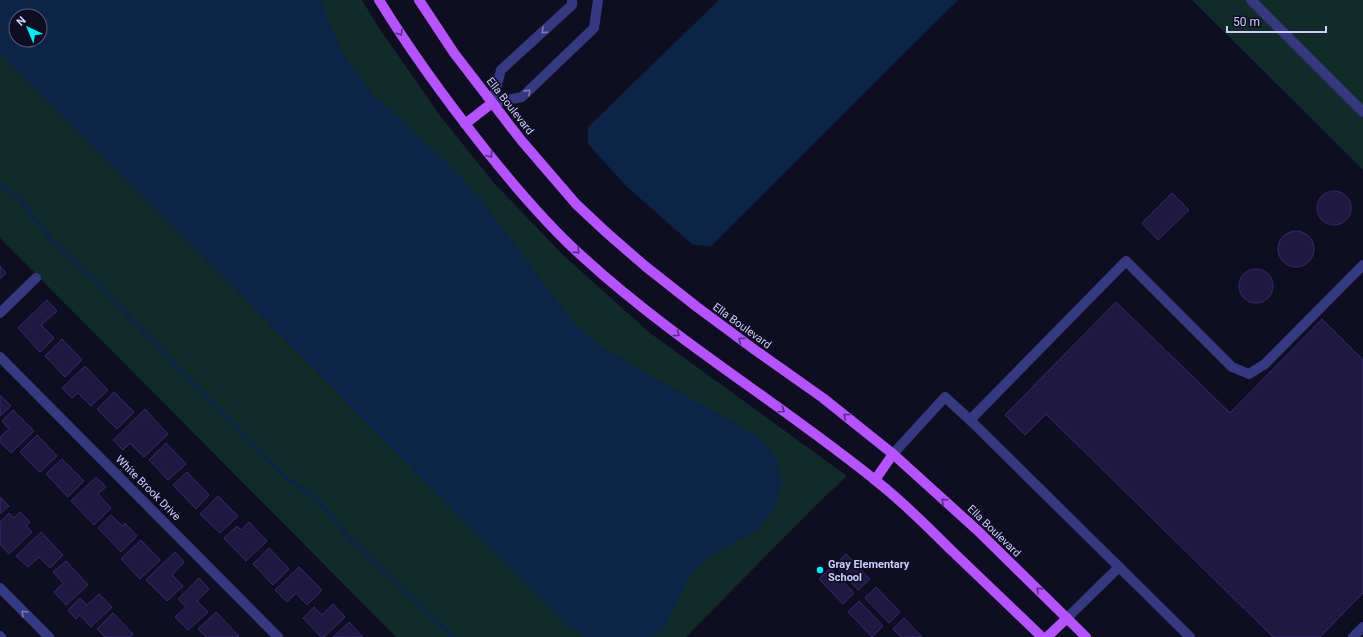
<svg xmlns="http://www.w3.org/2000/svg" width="1363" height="637" font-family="Roboto,sans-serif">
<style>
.green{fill:#102b28;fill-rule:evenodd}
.water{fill:#0c2546;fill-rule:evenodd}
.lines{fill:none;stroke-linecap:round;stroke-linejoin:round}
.stream{stroke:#0c2546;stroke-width:4}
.building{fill:#1f1942;stroke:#342b6e}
.minor{stroke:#373980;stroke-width:10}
.major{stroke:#b553ff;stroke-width:10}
.oneway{stroke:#7b7bb9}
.oneway2{stroke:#5a2c85}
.poi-dot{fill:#00edf7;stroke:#0f0d21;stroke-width:1.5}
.labels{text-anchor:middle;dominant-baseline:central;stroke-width:3.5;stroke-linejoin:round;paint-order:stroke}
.street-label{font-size:11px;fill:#cfccff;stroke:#0f0d21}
.poi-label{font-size:11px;font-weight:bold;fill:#cfccff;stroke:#0f0d21;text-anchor:start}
</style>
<rect width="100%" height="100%" fill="#0f0d21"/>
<g class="green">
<path d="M0 0H362L377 25 441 117 494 183 563 255 650 333 847 476 819 502 686 637H396L0 238ZM16 16H40V40H16Z"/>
<path d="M1192 0H1363V170Z"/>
</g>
<g class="water">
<path d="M0 0H321L329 22 347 59 372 93 452 167 484 203 574 323 600 346 759 437 776 457 782 482 775 509 756 531 708 558 692 572 664 629 652 637H585L569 627 0 53ZM16 16H40V40H16Z"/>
<path d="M719 0H958L711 246 693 245 626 186 588 144V127Z"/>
</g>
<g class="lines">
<path class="stream" d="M0 184 20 200 52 241 93 279 178 368 289 480 315 497 351 540 453 637"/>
</g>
<g class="building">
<circle cx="1334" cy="208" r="17"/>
<path d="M1172 193 1189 210 1158 240 1142 223Z"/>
<circle cx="1296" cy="249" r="18"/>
<path d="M0 266 6 273 0 279Z"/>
<circle cx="1256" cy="286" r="17"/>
<path d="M47 300 57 311 41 325 54 338 40 352 18 328Z"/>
<path d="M1116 302 1230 413 1322 319 1363 360V593L1320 637H1273L1046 414 1025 435 1005 415Z"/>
<path d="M62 339 82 360 65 377 45 356Z"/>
<path d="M85 366 108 390 91 406 78 393 72 398 62 388Z"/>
<path d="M114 392 134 412 117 429 97 409Z"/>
<path d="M0 395 11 406 0 416Z"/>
<path d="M145 409 168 434 144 457 130 443 123 450 113 440Z"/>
<path d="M13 410 34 431 11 453 0 442V437L9 429 2 421Z"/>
<path d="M37 435 57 456 40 472 20 452Z"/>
<path d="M166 443 186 464 168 480 149 460Z"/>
<path d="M62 459 84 481 68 497 46 474Z"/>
<path d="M187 472 209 495 196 509 173 485Z"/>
<path d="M96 477 106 487 98 494 111 508 94 525 71 501Z"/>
<path d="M218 496 238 516 220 533 200 514Z"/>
<path d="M0 497 9 506 0 514Z"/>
<path d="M20 512 30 522 26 526 32 532 9 554 0 544V522L9 513 14 518Z"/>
<path d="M111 515 122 526 125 523 137 536 121 552 98 528Z"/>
<path d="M249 522 267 541 246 561 224 538 237 526 241 530Z"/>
<path d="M41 532 63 555 50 568 39 557 28 567 16 556Z"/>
<path d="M141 540 160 560 140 579 121 559Z"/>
<path d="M269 548 289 569 273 585 253 564Z"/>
<path d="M175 552 184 562 172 575 183 586 167 601 146 580Z"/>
<path d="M846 554 870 579 858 590 835 565Z"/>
<path d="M66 561 88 585 66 605 54 592 63 583 53 572Z"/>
<path d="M299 567 322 590 307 605 296 593 287 602 275 590Z"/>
<path d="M830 568 854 593 843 604 819 579Z"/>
<path d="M199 578 209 589 197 601 208 612 188 630 175 617 186 607 178 599Z"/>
<path d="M876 587 900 612 889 623 865 598Z"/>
<path d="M99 594 112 607 91 627 80 615 76 619 68 610 80 598 87 605Z"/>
<path d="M859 601 883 626 872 637 848 612Z"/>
<path d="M333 604 345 617 324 637H321L303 618 314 607 322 615Z"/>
<path d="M216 612 239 636 238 637H206L198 629Z"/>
<path d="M113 613 133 634 130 637H105L97 629Z"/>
<path d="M904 618 922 637H901L893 629Z"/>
<path d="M349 622 363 637H333Z"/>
</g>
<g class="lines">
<g class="minor">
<path d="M572 0V5L501 70 492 103 522 97 594 28 598 0"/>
<path d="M1251 0 1363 112"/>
<path d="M0 313 36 278"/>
<path d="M0 357 278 637"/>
<path d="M893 454 945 397 970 420"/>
<path d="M0 588 49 637"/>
<path d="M1067 618 1119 567"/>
<path d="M0 636 1 637"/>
<path d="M1190 637 970 420 1126 261 1232 367 1249 374 1265 364 1363 265"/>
<path d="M1353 637 1363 627"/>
</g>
<g class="major">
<path d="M379 0C411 52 446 100 484 148 515 187 547 225 584 258 676 342 783 405 880 484 905 504 928 527 951 550 981 579 1012 608 1042 637"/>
<path d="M419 0 454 53 521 140 576 204 607 233 645 266 697 307 755 350 823 398 893 454 977 530 1086 637"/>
<path d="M465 124 492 103"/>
<path d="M875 480 893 454"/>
<path d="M1047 637 1067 618"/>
</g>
</g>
<defs><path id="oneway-chevron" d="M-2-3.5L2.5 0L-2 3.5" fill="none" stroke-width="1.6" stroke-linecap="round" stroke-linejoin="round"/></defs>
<g class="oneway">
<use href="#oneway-chevron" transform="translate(544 31) rotate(138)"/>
<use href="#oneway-chevron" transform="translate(528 92) rotate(-44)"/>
<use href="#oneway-chevron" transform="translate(24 613) rotate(-135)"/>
</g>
<g class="oneway2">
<use href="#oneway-chevron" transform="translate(400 33) rotate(57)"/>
<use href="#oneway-chevron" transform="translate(490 155) rotate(52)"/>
<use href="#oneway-chevron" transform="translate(577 251) rotate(44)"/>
<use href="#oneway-chevron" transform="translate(677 334) rotate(37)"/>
<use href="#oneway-chevron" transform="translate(741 340) rotate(-143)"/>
<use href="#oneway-chevron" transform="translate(782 410) rotate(35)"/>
<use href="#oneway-chevron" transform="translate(846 416) rotate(-141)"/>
<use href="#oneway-chevron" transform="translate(944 501) rotate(-138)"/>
<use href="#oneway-chevron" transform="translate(1039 590) rotate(-136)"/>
</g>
<circle class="poi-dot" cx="820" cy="570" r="4"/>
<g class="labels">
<g class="street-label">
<text transform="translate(510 106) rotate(52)">Ella Boulevard</text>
<text transform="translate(742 326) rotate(36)">Ella Boulevard</text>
<text transform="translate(148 488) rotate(45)">White Brook Drive</text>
<text transform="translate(994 531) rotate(44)">Ella Boulevard</text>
</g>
<g class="poi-label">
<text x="828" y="564">Gray Elementary<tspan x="828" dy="13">School</tspan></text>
</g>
</g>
<g transform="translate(28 28) rotate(316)"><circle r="19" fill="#0f0d21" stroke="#5c597a"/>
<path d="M0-3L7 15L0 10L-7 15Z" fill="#00edf7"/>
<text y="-6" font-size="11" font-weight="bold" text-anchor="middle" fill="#cfccff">N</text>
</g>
<path d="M1227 26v6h99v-6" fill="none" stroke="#cfccff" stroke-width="2"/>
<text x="1233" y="26" font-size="12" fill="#cfccff" stroke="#0f0d21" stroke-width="3" paint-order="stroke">50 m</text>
</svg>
